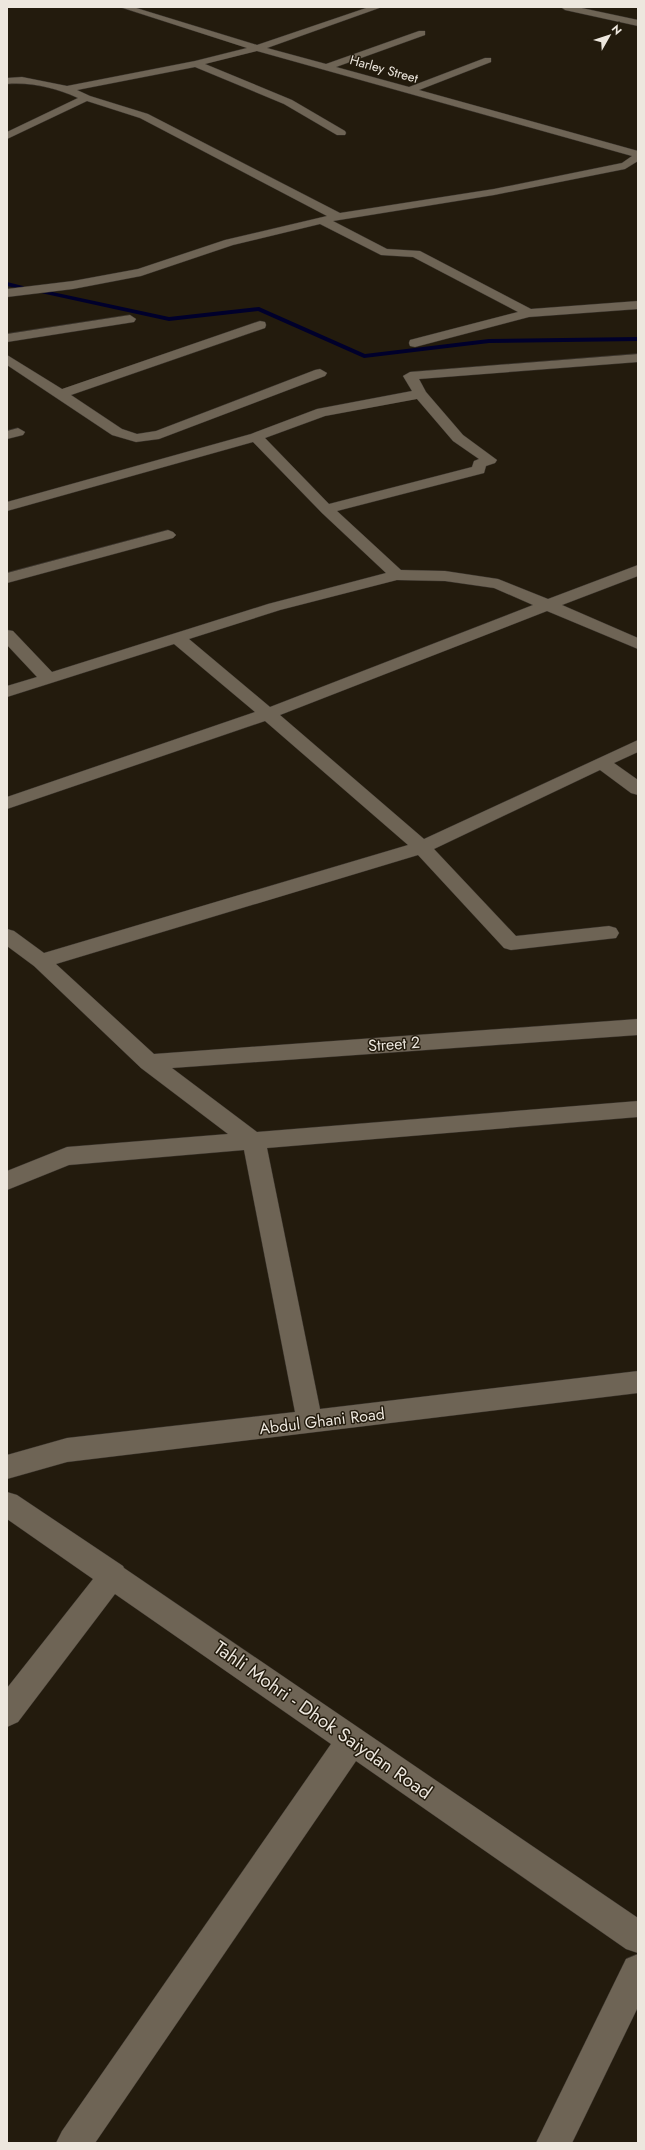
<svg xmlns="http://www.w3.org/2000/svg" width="645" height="2150" font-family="Jost,sans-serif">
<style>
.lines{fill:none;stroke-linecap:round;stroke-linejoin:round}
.stream{fill:#00002b;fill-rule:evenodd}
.minor-casing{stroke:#39332c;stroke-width:1}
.minor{fill:#6e6455;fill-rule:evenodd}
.labels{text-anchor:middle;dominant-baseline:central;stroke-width:3;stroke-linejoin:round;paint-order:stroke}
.far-street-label{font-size:13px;fill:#ede7de;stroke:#231b0d}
.street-label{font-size:16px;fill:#ede7de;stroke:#231b0d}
.near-street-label{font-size:19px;fill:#ede7de;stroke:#231b0d}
</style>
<rect width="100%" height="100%" fill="#231b0d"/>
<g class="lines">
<g class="stream">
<path d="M7 282 23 286 24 287 21 289 7 286Z"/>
<path d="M43 290 169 317 259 307 365 354 489 339 638 337V341L489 343 364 358 258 311 169 321 41 293 40 292Z"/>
</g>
<defs>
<g id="minor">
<path d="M120 7H133L257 45 369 7H382L267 48 326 64 419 31H425V35L336 67 409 87 485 58H491V62L419 90 638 151V161L625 169 494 195 333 221 387 249 420 251 531 309 638 301V309L529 317 415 347 410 346 409 343 410 340 518 312 413 257 381 255 320 224 233 245 141 276 73 289 7 297V289L73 281 138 269 225 240 327 216 140 118 87 101 7 139V132L78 98C56 88 31 82 7 84V78L22 77 67 86 195 61 247 48ZM257 51 632 156 622 163 494 189 340 213 148 114 90 96 77 90 195 67 284 104 337 135H345L346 133 345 131 292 100 205 64Z"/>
<path d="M561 7H577L638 20V26L565 10Z"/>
<path d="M130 315 136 319 134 322 7 342V334Z"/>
<path d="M260 321 265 322 266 325 265 328 71 395 122 429 137 434 156 431 315 370 320 369 327 373 325 376 159 439 136 442 112 435 7 365V355L62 389Z"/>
<path d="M638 354V362L419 379 426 392 463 435 497 460 495 463 486 466 484 473 337 511 401 570 445 571 498 579 548 599 638 565V576L562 605 638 638V649L547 611 280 715 424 839 638 740V752L614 763 638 780V795L631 793 600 770 434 849 516 936 609 926 616 928 619 933 616 938 511 950 504 948 418 855 56 964 154 1054 638 1019V1035L172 1068 257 1132 638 1101V1117L267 1148 320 1409 638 1371V1393L67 1462 7 1479V1455L67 1438 295 1412 244 1150 69 1165 7 1190V1171L67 1147 228 1134 141 1068 34 966 7 946V929L14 931 44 953 408 845 265 721 7 809V797L255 712 174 644 7 697V686L37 677 7 645V630L13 631 52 672 268 604 386 573 322 513 253 442 7 511V502L251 434 317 409 412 391 403 376 410 372ZM417 399 453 441 479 459 474 461 472 467 329 504 265 438 325 416ZM397 580 445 581 494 588 533 605 270 707 189 639 280 610Z"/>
<path d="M18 428 25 432 23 435 7 439V431Z"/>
<path d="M168 530 173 532 176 535 173 538 7 583V573Z"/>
<path d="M7 1492 17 1495 123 1566 124 1568 638 1918V1953L626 1949 356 1761 95 2143H56L62 2131 331 1744 115 1594 18 1722 7 1727V1688L93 1579 7 1519Z"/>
<path d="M638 1954V2007L572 2143H536L626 1959Z"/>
</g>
</defs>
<use href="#minor" class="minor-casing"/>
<use href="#minor" class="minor"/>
</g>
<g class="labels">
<g class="far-street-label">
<text transform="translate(384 69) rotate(16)">Harley Street</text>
</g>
<g class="street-label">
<text transform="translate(394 1044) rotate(-4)">Street 2</text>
<text transform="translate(322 1421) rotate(-7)">Abdul Ghani Road</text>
</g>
<g class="near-street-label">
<text transform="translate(323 1720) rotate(35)">Tahli Mohri - Dhok Saiydan Road</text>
</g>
</g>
<rect width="645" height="2150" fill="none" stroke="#ede7de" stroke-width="16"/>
<g transform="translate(609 36) rotate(51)" stroke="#231b0d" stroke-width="3" paint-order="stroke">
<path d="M0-3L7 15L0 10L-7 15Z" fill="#ede7de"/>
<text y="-6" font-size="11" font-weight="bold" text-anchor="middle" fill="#ede7de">N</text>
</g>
</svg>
